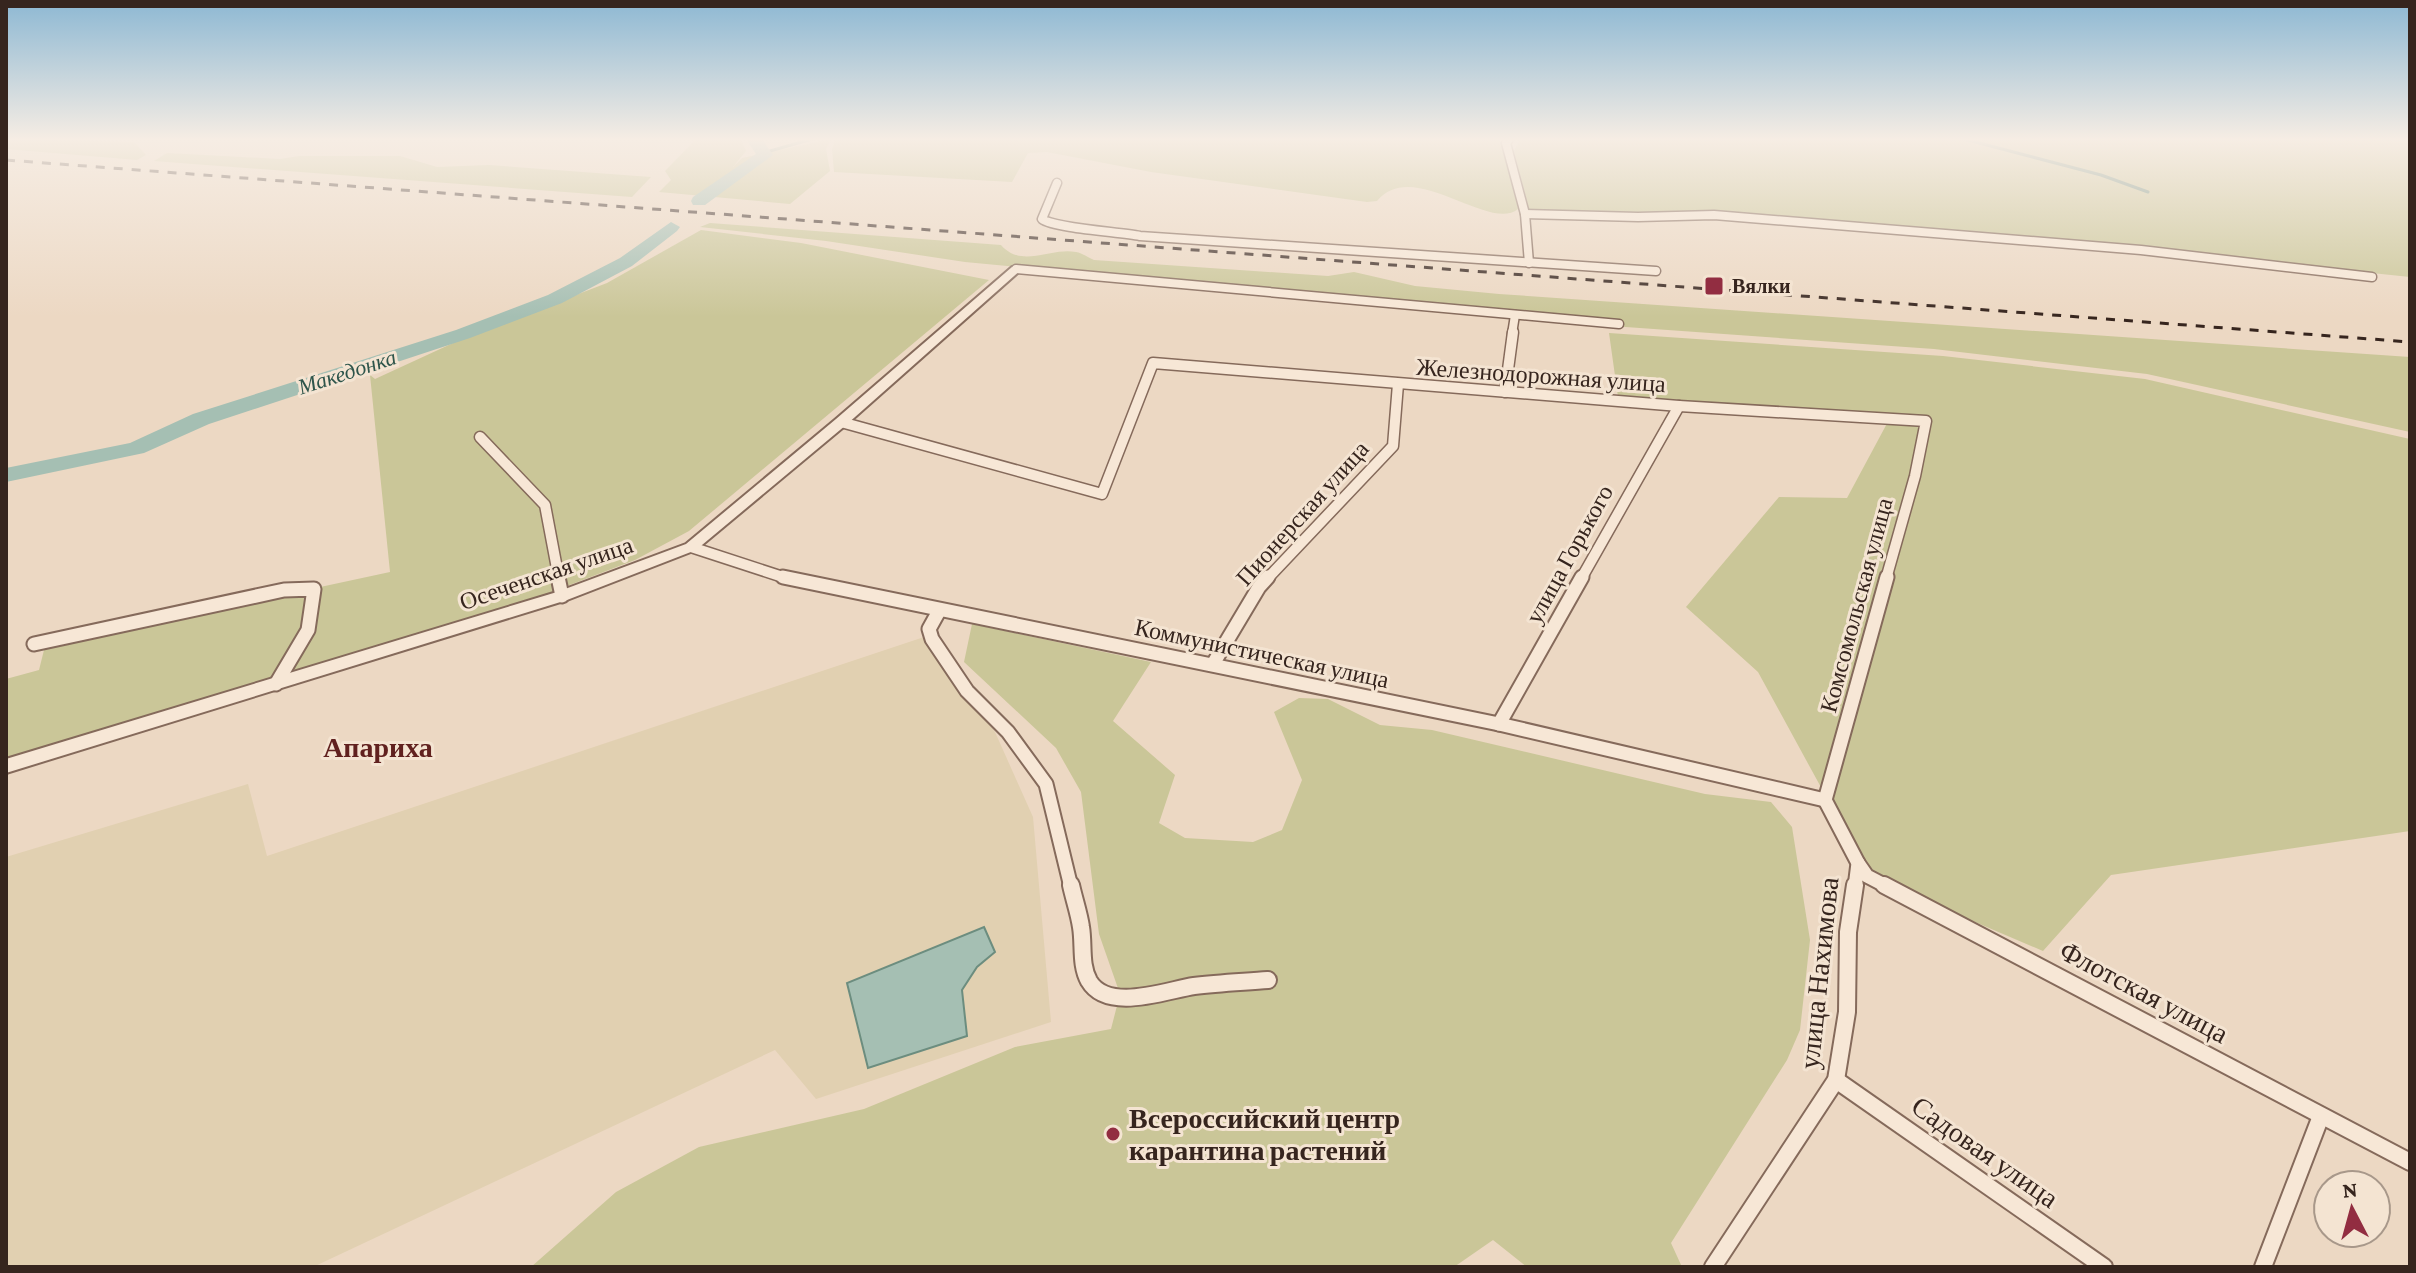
<svg xmlns="http://www.w3.org/2000/svg" width="2416" height="1273" font-family="'Crimson Pro',serif">
<style>
.farmland{fill:#e1d0b1}
.green{fill:#cac698}
.water{fill:#a5bfb3;stroke:#6c8d7f;stroke-width:2}
.lines{fill:none;stroke-linecap:round;stroke-linejoin:round}
.stream{stroke:#6c8d7f;stroke-width:3}
.river{fill:#a5bfb3;fill-rule:evenodd}
.minor-far3-casing{stroke:#856a5b;stroke-width:11}
.minor-far2-casing{stroke:#856a5b;stroke-width:13}
.minor-far1-casing{stroke:#856a5b;stroke-width:17}
.minor-casing{stroke:#856a5b;stroke-width:20}
.tertiary-casing{stroke:#856a5b;stroke-width:4}
.minor-far3{stroke:#f7e7d6;stroke-width:8}
.minor-far2{stroke:#f7e7d6;stroke-width:10}
.minor-far1{stroke:#f7e7d6;stroke-width:13}
.minor{stroke:#f7e7d6;stroke-width:16}
.tertiary{fill:#f7e7d6;fill-rule:evenodd}
.rail{stroke:#36251e;stroke-width:3;stroke-dasharray:9 9;stroke-linecap:butt}
.poi-dot{fill:#922d41;stroke:#f4e4d2;stroke-width:3}
.labels{text-anchor:middle;dominant-baseline:central;stroke-width:6;stroke-linejoin:round;paint-order:stroke}
.far-poi-label{font-size:20px;font-weight:bold;fill:#36251e;stroke:#f4e4d2;text-anchor:start}
.far-water-label{font-size:22px;font-style:italic;fill:#2e554b;stroke:#f4e4d2}
.street-label{font-size:24px;fill:#36251e;stroke:#f4e4d2}
.quarter-label{font-size:28px;font-weight:bold;fill:#61211f;stroke:#f4e4d2}
.near-street-label{font-size:28px;fill:#36251e;stroke:#f4e4d2}
.near-poi-label{font-size:28px;font-weight:bold;fill:#36251e;stroke:#f4e4d2;text-anchor:start}
</style>
<rect width="100%" height="100%" fill="#ecd8c3"/>
<path class="farmland" d="M924 637 995 732 1033 817 1051 1022 816 1099 775 1050 313 1267H6V857L248 784 267 856Z"/>
<g class="green">
<path d="M6 139 134 142 146 155 137 160 6 149Z"/>
<path d="M696 139H741L746 151 733 167 742 158 831 139 826 149 830 171 790 204 659 192 671 180 665 171Z"/>
<path d="M835 139H1497L1502 144 1518 209C1489 233 1413 157 1377 201L1367 202 1151 172 1047 152 1028 153 1012 182 834 172 832 149Z"/>
<path d="M1520 139H2410V277L2209 256 2131 245 1711 212 1636 215 1541 212 1529 209 1514 151Z"/>
<path d="M167 153 280 159 299 156H400L437 167 489 165 651 177 632 197 154 161Z"/>
<path d="M710 223 1001 245C1022 269 1050 247 1076 252 1082 253 1089 258 1094 260L1328 276 1354 272 1415 286 1499 294 2410 357V432L2147 374 1934 349 1512 319 1246 289 965 262 826 241 700 227Z"/>
<path d="M701 230 801 243 989 280 689 531 635 560 546 594 6 761V679L39 670 45 646 390 572 370 375 375 379 464 338 607 283Z"/>
<path d="M1609 333 1943 356 2145 379 2410 439V831L2111 875 2043 951 1870 877 1758 672 1686 607 1779 497 1847 498 1891 416 1618 397Z"/>
<path d="M972 624 1151 662 1113 721 1175 775 1159 823 1185 838 1253 842 1282 830 1302 780 1274 712 1299 698 1328 699 1380 725 1432 730 1705 794 1771 802 1792 827 1810 940 1800 1030 1787 1060 1671 1243 1682 1267H1527L1493 1240 1454 1267H531L616 1192 699 1147 864 1109 1015 1047 1111 1029 1120 994 1099 934 1081 792 1056 748 964 662Z"/>
</g>
<path class="water" d="M984 927 995 952 977 967 962 990 967 1036 868 1068 847 983Z"/>
<g class="lines">
<g class="stream">
<path d="M1964 139 2101 175 2148 192"/>
<path d="M770 151 812 139"/>
</g>
<g class="river">
<path d="M746 139H762L773 155 705 205H693L691 201 693 197 756 154Z"/>
<path d="M671 222 680 227 677 231 632 266 562 303 470 338 209 424 144 453 6 482V468L130 443 193 414 456 330 548 295 620 258Z"/>
</g>
<defs>
<g id="minor-far3">
<path d="M1509 139 1506 143 1525 214 1529 263"/>
<path d="M1057 183 1042 219C1054 228 1119 232 1140 236L1656 271"/>
<path d="M1525 214 1638 217 1714 215 2141 250 2372 277"/>
<path d="M1016 269 1619 324"/>
<path d="M1512 334 1515 315"/>
</g>
<g id="minor-far2">
<path d="M1505 392 1513 332"/>
<path d="M841 422 1102 494 1153 363 1679 406 1926 421 1915 476 1886 579"/>
<path d="M480 437 545 505 559 579"/>
<path d="M691 547 789 579"/>
<path d="M1267 579 1393 446 1398 384"/>
<path d="M1581 579 1679 406"/>
</g>
<g id="minor-far1">
<path d="M558 577 562 596"/>
<path d="M783 577 1499 724 1825 800"/>
<path d="M939 611 929 629 932 639 967 691 1008 732 1046 784 1071 887"/>
<path d="M34 644 284 590 314 589 308 630 276 684"/>
<path d="M1213 664 1259 587 1268 577"/>
<path d="M1499 724 1582 577"/>
<path d="M1825 800 1887 577"/>
<path d="M1825 800 1858 863 1855 887"/>
<path d="M1858 863 1867 876 1888 887"/>
</g>
<g id="minor">
<path d="M1071 885C1074 899 1079 913 1081 927 1084 945 1080 965 1089 981 1108 1013 1167 990 1194 986 1218 983 1243 982 1268 980"/>
<path d="M1884 885 2410 1162"/>
<path d="M1836 1080 2104 1267"/>
<path d="M1713 1267 1836 1080 1847 1012 1848 932 1855 885"/>
<path d="M2263 1267 2321 1116"/>
</g>
<path id="tertiary" d="M1012 267 1022 269 846 425 696 550 567 600 6 773V759L557 592 686 544 836 419Z"/>
</defs>
<use href="#minor-far3" class="minor-far3-casing"/>
<use href="#minor-far2" class="minor-far2-casing"/>
<use href="#minor-far1" class="minor-far1-casing"/>
<use href="#minor" class="minor-casing"/>
<use href="#tertiary" class="tertiary-casing"/>
<use href="#minor-far3" class="minor-far3"/>
<use href="#minor-far2" class="minor-far2"/>
<use href="#minor-far1" class="minor-far1"/>
<use href="#minor" class="minor"/>
<use href="#tertiary" class="tertiary"/>
<path class="rail" d="M6 160 2410 342"/>
</g>
<linearGradient id="sky" x2="0" y2="1"><stop stop-color="#8db8d3"/><stop offset="0.44" stop-color="#f6ede4"/><stop offset="1" stop-color="#f6ede4" stop-opacity="0"/></linearGradient>
<rect width="2416" height="317" fill="url(#sky)"/>
<g class="poi-dot">
<rect x="1704" y="276" width="20" height="20" rx="4"/>
<circle cx="1113" cy="1134" r="8"/>
</g>
<g class="labels">
<g class="far-poi-label">
<text x="1732" y="286">Вялки</text>
</g>
<g class="far-water-label">
<text transform="translate(347 372) rotate(-18)">Македонка</text>
</g>
<g class="street-label">
<text transform="translate(1541 375) rotate(4)">Железнодорожная улица</text>
<text transform="translate(1302 513) rotate(-48)">Пионерская улица</text>
<text transform="translate(1569 554) rotate(-61)">улица Горького</text>
<text transform="translate(546 573) rotate(-19)">Осеченская улица</text>
<text transform="translate(1856 605) rotate(-75)">Комсомольская улица</text>
<text transform="translate(1262 653) rotate(12)">Коммунистическая улица</text>
</g>
<g class="quarter-label">
<text x="378" y="747">Апариха</text>
</g>
<g class="near-street-label">
<text transform="translate(1819 973) rotate(-84)">улица Нахимова</text>
<text transform="translate(2144 992) rotate(28)">Флотская улица</text>
<text transform="translate(1985 1152) rotate(35)">Садовая улица</text>
</g>
<g class="near-poi-label">
<text x="1129" y="1118">Всероссийский центр<tspan x="1129" dy="32">карантина растений</tspan></text>
</g>
</g>
<rect width="2416" height="1273" fill="none" stroke="#36251e" stroke-width="16"/>
<g transform="translate(2352 1209) rotate(354)"><circle r="38" fill="#f4e4d2" stroke="#a8988a" stroke-width="2"/>
<path d="M0-6L14 30L0 20L-14 30Z" fill="#922d41"/>
<text y="-12" font-size="22" font-weight="bold" text-anchor="middle" fill="#36251e">N</text>
</g>
</svg>
